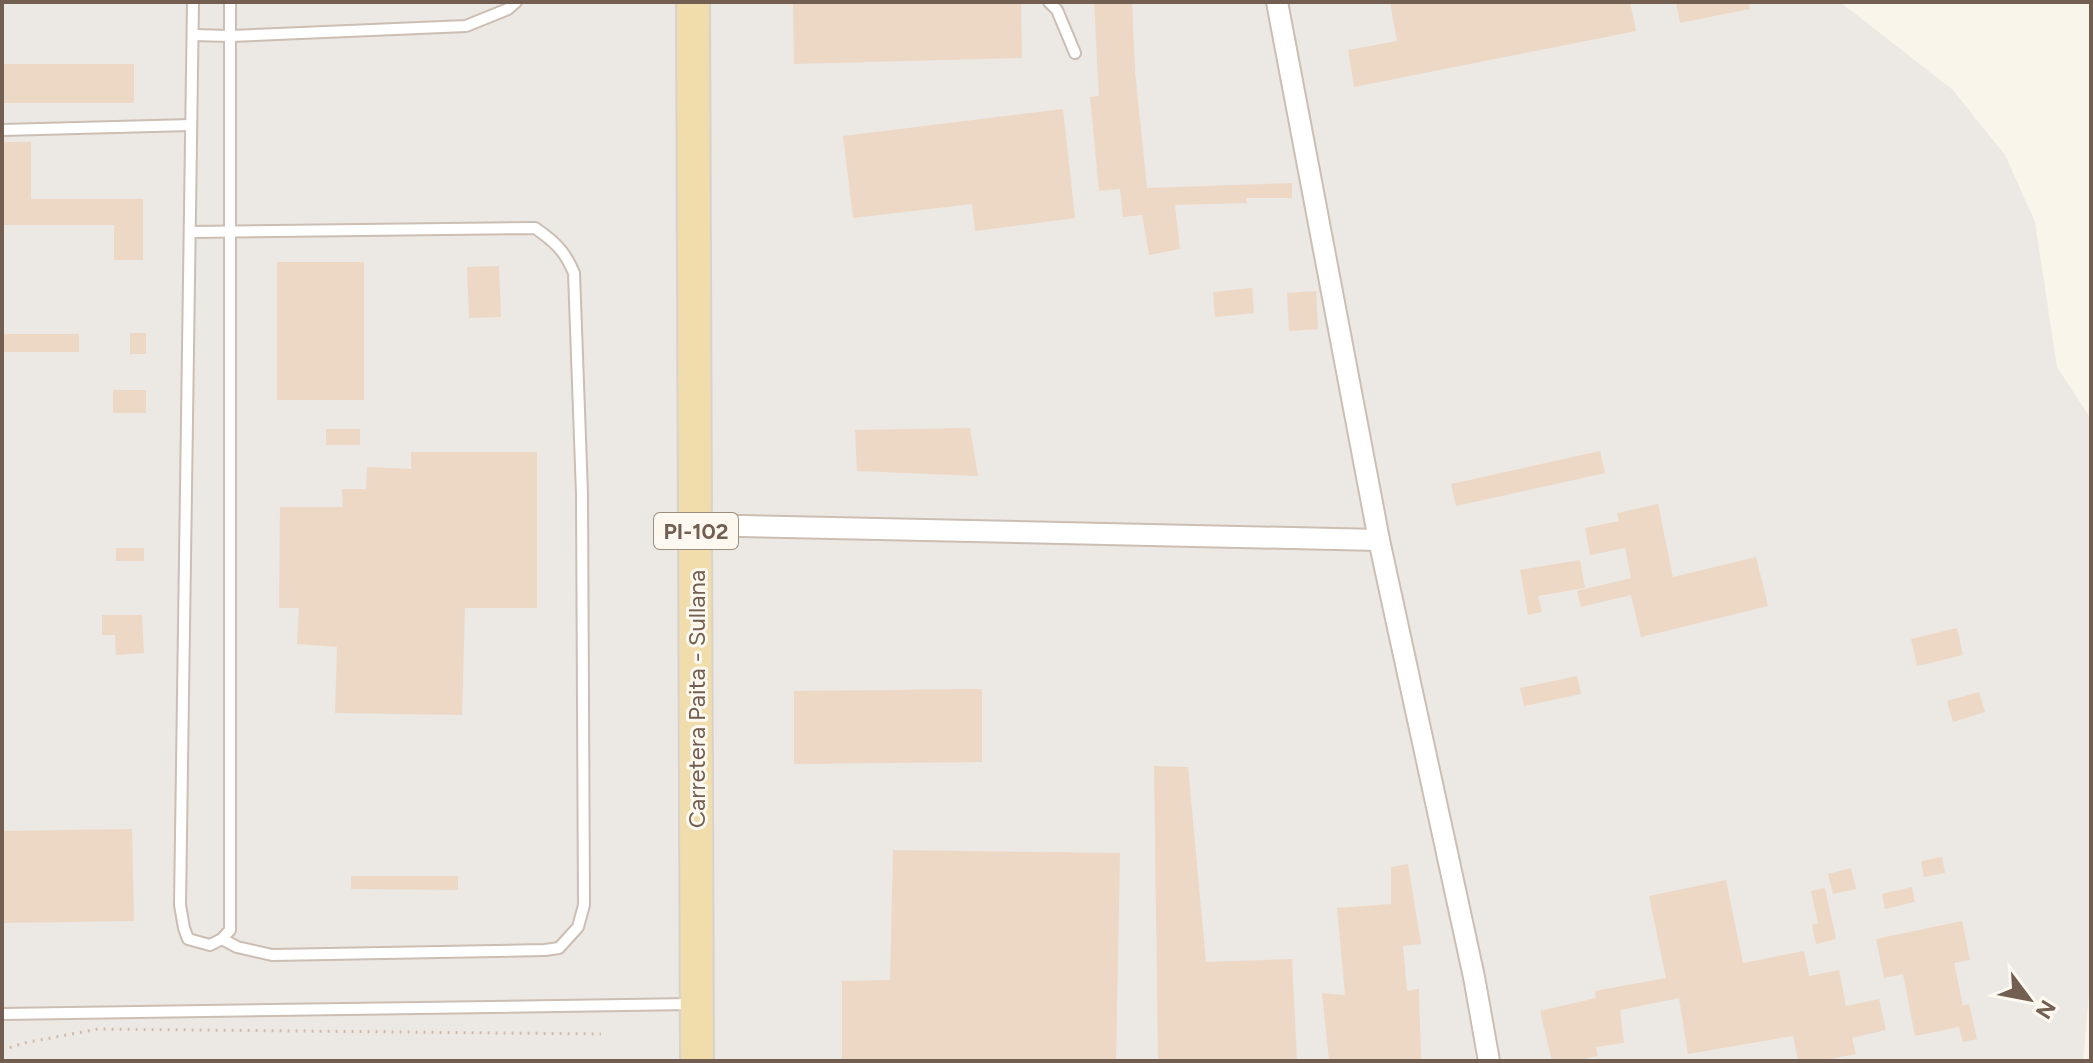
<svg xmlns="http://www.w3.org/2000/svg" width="2093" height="1063" font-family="Figtree,sans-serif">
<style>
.industrial{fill:#ece8e3}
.building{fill:#edd8c6}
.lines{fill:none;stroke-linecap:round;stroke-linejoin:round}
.lane-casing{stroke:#ccbeb2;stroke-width:14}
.street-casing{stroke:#ccbeb2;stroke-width:24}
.primary-casing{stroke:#d8d2ce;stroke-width:36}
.path{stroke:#d2bba9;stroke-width:3;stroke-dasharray:2 6;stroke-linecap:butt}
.lane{stroke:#fff;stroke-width:10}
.street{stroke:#fff;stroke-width:20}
.primary{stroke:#f1dcac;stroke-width:32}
.labels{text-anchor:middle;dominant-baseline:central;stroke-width:6;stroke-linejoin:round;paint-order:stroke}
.shield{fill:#fdf9f1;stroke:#9c8d81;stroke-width:2}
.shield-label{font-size:22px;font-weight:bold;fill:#735f51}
.street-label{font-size:24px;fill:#735f51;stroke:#fdf9f1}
</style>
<rect width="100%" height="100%" fill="#faf5eb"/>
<path class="industrial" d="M2 2H1840L1953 90 2005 155 2035 222 2057 367 2091 419V969L2083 1061H2Z"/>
<g class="building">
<path d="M793 2H1021L1022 58 794 64Z"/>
<path d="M1094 2H1132L1135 71 1147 188 1292 183V198H1246L1247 203 1175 205 1180 249 1149 255 1142 215 1123 217 1120 189 1099 191 1090 97 1099 96Z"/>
<path d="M1390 2H1630L1636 31 1354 87 1348 50 1397 41Z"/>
<path d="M1676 2H1749L1750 9 1680 23Z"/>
<rect x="2" y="64" width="132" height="39"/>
<path d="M1063 109 1075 218 975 231 972 204 853 218 843 136Z"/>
<path d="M2 142H31V199H143V260H114V225H2Z"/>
<rect x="277" y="262" width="87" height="138"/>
<path d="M499 266 501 317 469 318 467 267Z"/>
<path d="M1252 288 1254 313 1215 317 1213 292Z"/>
<path d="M1316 291 1318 329 1289 331 1287 293Z"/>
<rect x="130" y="333" width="16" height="21"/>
<rect x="2" y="334" width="77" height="18"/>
<rect x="113" y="390" width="33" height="23"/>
<path d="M970 428 978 476 857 471 855 430Z"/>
<rect x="326" y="429" width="34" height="16"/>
<path d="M1600 451 1605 473 1456 506 1451 484Z"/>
<path d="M411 452H537V608H465L462 715 335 713 337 647 297 644 299 608H279L280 507H343L342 489H366L367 467 411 469Z"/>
<path d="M1658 504 1673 577 1756 557 1768 606 1641 637 1631 595 1581 607 1577 591 1631 578 1625 548 1590 555 1585 528 1619 521 1617 513Z"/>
<rect x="116" y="548" width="28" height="13"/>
<path d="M1580 560 1585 588 1538 596 1542 612 1528 615 1520 570Z"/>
<path d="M102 615H142L144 653 116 655 115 635H102Z"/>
<path d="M1957 628 1963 655 1917 666 1911 639Z"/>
<path d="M1577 676 1581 694 1524 706 1520 688Z"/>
<path d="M982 689V762L794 764V691Z"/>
<path d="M1979 692 1985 712 1953 722 1947 701Z"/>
<path d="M1154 766 1188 767 1206 962 1292 959 1297 1061H1158Z"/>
<path d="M132 829 134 921 2 923V831Z"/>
<path d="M893 850 1120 853 1116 1061H842V981L890 980Z"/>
<path d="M1942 857 1945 873 1924 877 1921 861Z"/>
<path d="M1408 864 1421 944 1403 946 1407 991 1419 989 1421 1061H1329L1322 993 1345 995 1337 908 1391 904V867Z"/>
<path d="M1851 868 1856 889 1833 894 1828 874Z"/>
<path d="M351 876H458V890L351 889Z"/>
<path d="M1726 880 1743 963 1804 951 1809 976 1839 970 1846 1006 1879 999 1886 1030 1852 1038 1856 1054 1819 1061H1798L1793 1036 1688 1054 1679 998 1620 1010 1624 1043 1596 1047 1598 1056 1574 1061H1552L1540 1011 1596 998 1595 991 1666 978 1649 896Z"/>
<path d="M1912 887 1915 902 1885 909 1882 894Z"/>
<path d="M1825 888 1836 939 1816 944 1812 925 1818 923 1811 891Z"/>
<path d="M1962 921 1970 960 1954 963 1963 1006 1969 1004 1977 1039 1963 1042 1959 1027 1915 1036 1903 974 1884 978 1876 939Z"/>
</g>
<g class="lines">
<defs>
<g id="lane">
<path d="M193 2 180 905 184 928 188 939 210 945 222 939 230 930V2"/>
<path d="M1049 2 1057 10 1075 53"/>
<path d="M193 35 230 36 466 26 508 9 516 2"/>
<path d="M2 130 191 125"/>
<path d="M190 232 535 228C554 241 565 251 574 273L582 494 584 905 578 927 559 948 545 950 272 955 237 947 222 939"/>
<path d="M2 1014 692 1004"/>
</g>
<g id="street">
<path d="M1277 2 1379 540 1474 977 1489 1061"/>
<path d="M696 525 1379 540"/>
</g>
<path id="primary" d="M693 2 697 1061"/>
</defs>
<use href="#lane" class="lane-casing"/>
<use href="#street" class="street-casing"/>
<use href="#primary" class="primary-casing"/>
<path class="path" d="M2 1050 24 1043 98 1029 601 1034"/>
<use href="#lane" class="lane"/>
<use href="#street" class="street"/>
<use href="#primary" class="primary"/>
</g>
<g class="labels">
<rect class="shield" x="654" y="513" width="84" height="36" rx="6"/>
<g class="shield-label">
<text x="696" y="531">PI-102</text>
</g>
<g class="street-label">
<text transform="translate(696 699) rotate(-90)">Carretera Paita - Sullana</text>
</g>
</g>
<rect width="2093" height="1063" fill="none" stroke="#735f51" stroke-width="8"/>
<g transform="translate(2029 999) rotate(122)" stroke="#fdf9f1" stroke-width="6" paint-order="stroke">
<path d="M0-6L14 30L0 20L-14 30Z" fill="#735f51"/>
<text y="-12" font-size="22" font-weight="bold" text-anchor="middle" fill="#735f51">N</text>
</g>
</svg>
